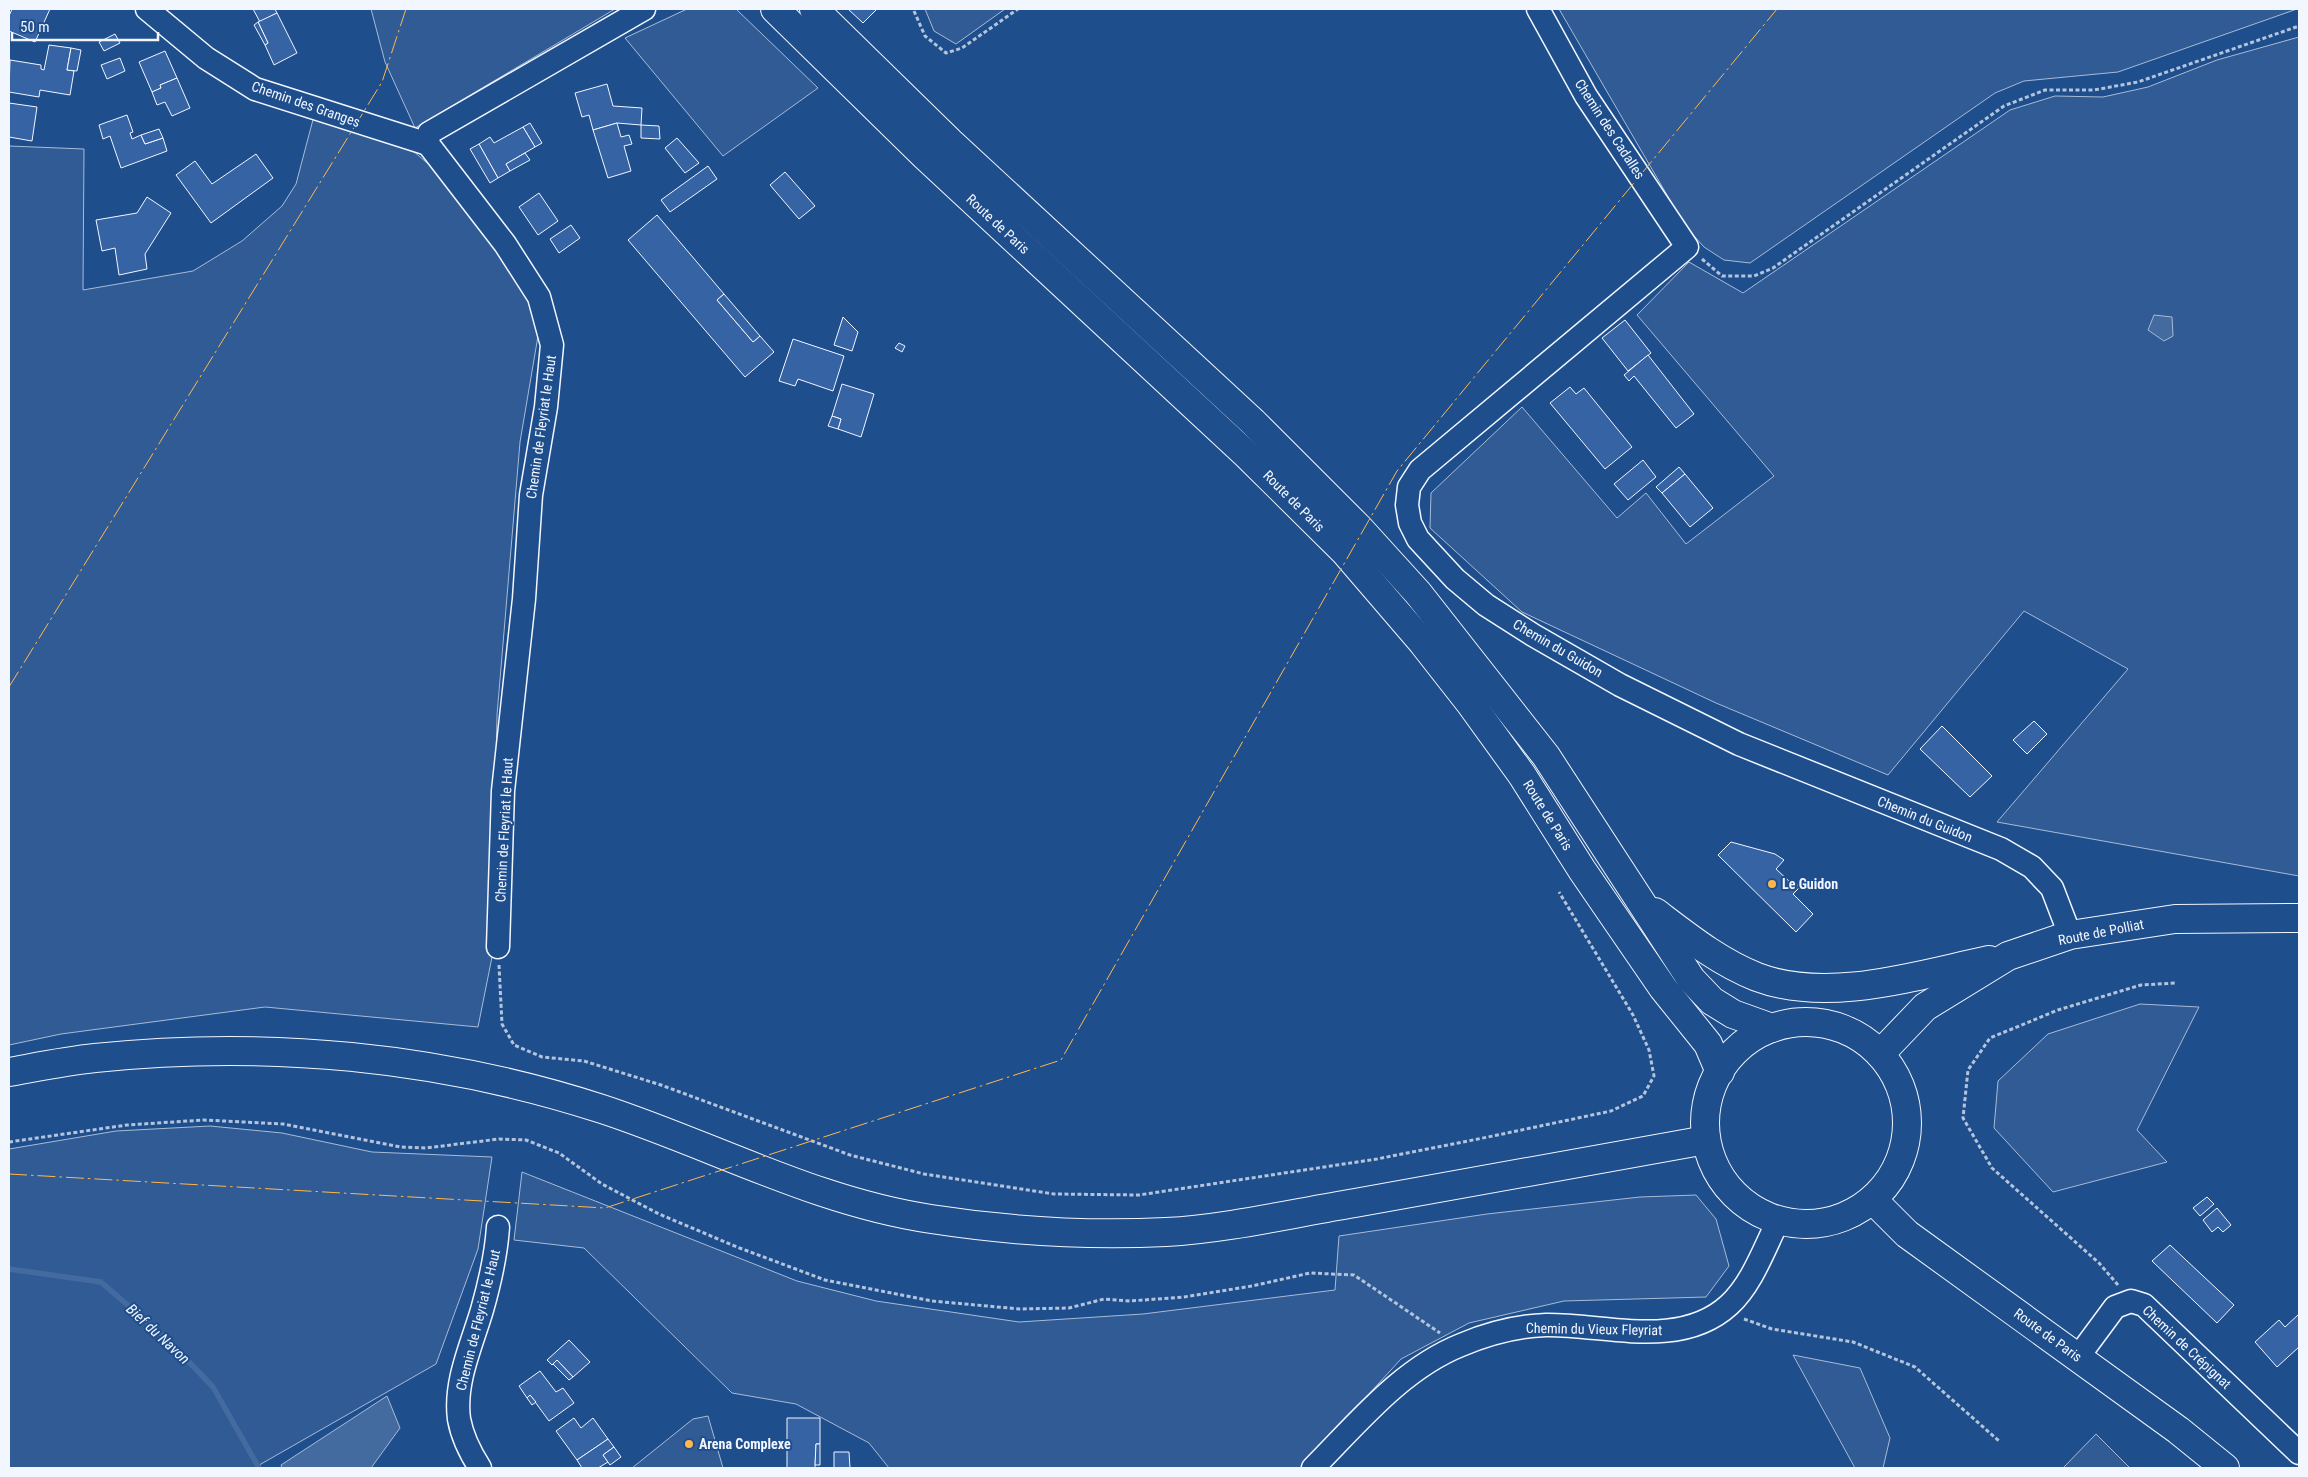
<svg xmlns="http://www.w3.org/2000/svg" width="2308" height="1477" font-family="'Roboto Condensed',sans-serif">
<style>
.built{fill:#305b95;stroke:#a8bbd7}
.water{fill:#446ba0;stroke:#a8bbd7}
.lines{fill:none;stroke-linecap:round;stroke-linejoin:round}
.stream{stroke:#446ba0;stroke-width:5.5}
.building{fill:#3563a3;stroke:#f2f6ff}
.minor-casing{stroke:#f2f6ff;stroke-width:25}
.major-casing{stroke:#f2f6ff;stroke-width:30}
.path{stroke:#b3c4dc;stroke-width:3;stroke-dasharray:4 2.5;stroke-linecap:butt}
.minor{stroke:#1f4e8c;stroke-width:22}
.major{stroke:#1f4e8c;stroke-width:28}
.power{stroke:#ffb74d;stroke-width:1;stroke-dasharray:18 4 2.5 4;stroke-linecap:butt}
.poi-dot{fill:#ffb74d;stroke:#1f4e8c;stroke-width:2}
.labels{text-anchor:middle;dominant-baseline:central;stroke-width:4;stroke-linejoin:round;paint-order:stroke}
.street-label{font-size:14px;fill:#f2f6ff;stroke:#1f4e8c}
.poi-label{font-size:14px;font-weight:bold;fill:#f2f6ff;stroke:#1f4e8c;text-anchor:start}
.water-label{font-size:15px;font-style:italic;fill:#f2f6ff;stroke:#1f4e8c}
</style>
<rect width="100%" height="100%" fill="#1f4e8c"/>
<g class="built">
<path d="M371 9H615L415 128 385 62Z"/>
<path d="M687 9H736L818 88 723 156 625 38Z"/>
<path d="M925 9H1005L956 44 934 31Z"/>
<path d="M1559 9H2297L2118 72 2024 81 1995 93 1750 263 1724 260 1704 247 1685 226Z"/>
<path d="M2299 37V876L1997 822 2128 669 2024 611 1888 775 1716 703 1522 612 1430 528 1431 493 1522 407 1617 518 1646 493 1686 544 1774 476 1637 315 1689 262 1743 293 2010 110 2055 96 2103 97 2148 87 2217 60Z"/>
<path d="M315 112 405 144 447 180 526 293 538 336 520 442 497 715 492 957 478 1027 265 1007 61 1034 9 1045V146L84 149 83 290 193 271 242 241 282 206 296 184Z"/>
<path d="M2140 1004 2199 1007 2137 1130 2167 1162 2053 1192 1994 1128 1998 1081 2048 1034Z"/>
<path d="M210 1126 282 1133 372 1152 492 1157 478 1249 436 1364 254 1468H9V1149L116 1131Z"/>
<path d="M522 1172 797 1281 876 1301 1019 1322 1143 1314 1335 1290 1339 1236 1487 1214 1640 1197 1696 1195 1716 1219 1729 1266 1706 1297 1564 1301 1469 1323 1401 1359 1301 1468H889L869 1443 796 1404 732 1393 584 1248 514 1240Z"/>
<path d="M1793 1355 1860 1368 1890 1438 1883 1468H1855Z"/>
<path d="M708 1416 723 1468H632L693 1419Z"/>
<path d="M2096 1434 2130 1468H2063Z"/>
</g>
<g class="water">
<path d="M2154 315 2172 317 2173 336 2164 341 2148 330Z"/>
<path d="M387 1396 400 1428 371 1468H282L281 1465Z"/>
</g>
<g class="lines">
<path class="stream" d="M9 1269 101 1282 168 1340 213 1387 259 1468"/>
</g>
<g class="building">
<path d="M12 9H50L35 42 9 31V16Z"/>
<path d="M253 9H275L277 13 260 22Z"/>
<path d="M848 9H877L863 23Z"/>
<path d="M277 13 297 53 274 65 265 45 268 43 258 22Z"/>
<path d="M258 22 268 43 265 45 254 25Z"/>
<path d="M115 34 120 43 104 51 99 42Z"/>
<path d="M49 45 71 48 67 70 74 71 70 95 40 90 39 97 9 92 10 60 41 65V69L44 70Z"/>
<path d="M71 48 81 50 77 71 67 70Z"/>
<path d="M165 51 177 78 160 85 161 88 152 92 139 62Z"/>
<path d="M120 58 125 71 107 79 101 65Z"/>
<path d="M177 78 190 108 172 116 165 102 157 105 152 92 161 88 160 85Z"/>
<path d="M607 84 613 106 642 108 641 125 617 123 593 130 589 115 582 117 575 93Z"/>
<path d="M9 103 37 107 32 141 9 137Z"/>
<path d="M127 115 133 132 130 133 132 139 141 135 145 144 163 138 167 151 121 168 110 136 103 139 99 125Z"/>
<path d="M530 123 542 143 535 147 523 127Z"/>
<path d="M617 123 621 137 629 135 632 144 624 146 631 171 608 178 593 130Z"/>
<path d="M641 125 659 126 660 139 641 138Z"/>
<path d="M523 127 535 147 506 164 510 171 498 178 479 144 490 137 494 143Z"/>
<path d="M159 129 163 138 145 144 141 135Z"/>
<path d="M677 138 699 163 685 173 665 148Z"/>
<path d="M479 144 498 178 490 183 470 149Z"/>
<path d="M525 153 530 160 510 171 506 164Z"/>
<path d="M256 154 273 178 211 223 176 175 195 161 212 184Z"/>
<path d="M708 166 717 179 670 212 661 200Z"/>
<path d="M785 172 815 206 799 219 770 185Z"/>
<path d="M539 193 558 221 538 235 519 207Z"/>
<path d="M147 197 171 213 145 254 147 269 119 275 115 248 102 251 96 220 137 213Z"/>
<path d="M657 215 724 294 717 300 753 342 760 336 774 352 745 377 628 240Z"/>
<path d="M571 225 580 238 559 253 550 239Z"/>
<path d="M724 294 760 336 753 342 717 300Z"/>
<path d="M843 317 858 332 852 351 834 345Z"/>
<path d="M1625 320 1651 353 1628 371 1602 338Z"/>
<path d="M793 339 844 356 833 391 798 379 795 386 779 381Z"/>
<path d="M899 343 905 346 902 352 895 348Z"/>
<path d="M1648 355 1694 414 1676 428 1634 376 1629 381 1624 375Z"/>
<path d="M842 384 874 394 861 437 838 429 841 419 832 416Z"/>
<path d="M1570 387 1576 394 1584 388 1632 447 1605 469 1550 403Z"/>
<path d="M832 416 841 419 838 429 828 426Z"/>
<path d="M1643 460 1656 477 1628 500 1614 484Z"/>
<path d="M1679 467 1685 474 1662 493 1656 487Z"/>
<path d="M1685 474 1713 508 1690 527 1662 493Z"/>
<path d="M2034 721 2047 734 2027 754 2013 740Z"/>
<path d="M1942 726 1992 776 1970 797 1920 749Z"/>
<path d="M1731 842 1775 854 1784 860 1776 869 1790 882 1792 880 1800 887 1793 894 1813 914 1796 932 1718 855Z"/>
<path d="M2207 1197 2214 1204 2200 1216 2193 1208Z"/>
<path d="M2217 1208 2231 1225 2223 1232 2218 1227 2212 1232 2203 1220Z"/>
<path d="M2170 1245 2234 1305 2217 1323 2152 1261Z"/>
<path d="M2299 1314V1347L2277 1367 2255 1342 2279 1320 2285 1327Z"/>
<path d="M569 1340 590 1362 573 1377 557 1360 552 1365 547 1360Z"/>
<path d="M557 1360 573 1377 569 1380 553 1364Z"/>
<path d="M540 1371 556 1392 563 1388 574 1403 549 1421 530 1395 527 1398 519 1386Z"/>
<path d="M530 1395 536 1402 532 1405 527 1398Z"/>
<path d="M574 1418 581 1428 593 1418 608 1439 577 1460 556 1431Z"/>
<path d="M787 1418H820V1444H816L815 1468H787Z"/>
<path d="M608 1439 614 1447 603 1455 608 1462 598 1468H582L577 1460Z"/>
<path d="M816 1444H820V1465H815Z"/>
<path d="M614 1447 621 1457 610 1465 603 1455Z"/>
<path d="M834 1452H849L850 1468H834Z"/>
</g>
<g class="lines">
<defs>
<g id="minor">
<path d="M147 9 206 58 255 89 428 144"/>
<path d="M1538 9 1586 96 1687 247 1420 470 1409 487 1407 505 1410 523 1418 539 1455 579 1486 605 1533 635 1620 685 1739 744 2001 849 2032 867 2052 888 2070 935"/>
<path d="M498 947 503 791 524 599 531 495 546 407 552 345 539 297 505 244 428 144 429 133 644 9"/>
<path d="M2078 1357 2115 1307 2131 1301 2144 1305 2299 1453"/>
<path d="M480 1468C471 1454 462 1436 459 1419 454 1382 472 1344 482 1310 490 1282 496 1256 498 1227"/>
<path d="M1313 1468C1357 1424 1401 1369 1461 1345 1487 1334 1517 1326 1546 1325 1604 1324 1680 1350 1729 1305 1752 1284 1764 1249 1778 1221"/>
</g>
<g id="major">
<path d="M775 9 925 156 1247 455 1344 551 1423 643 1470 703 1522 775 1582 870 1663 988 1708 1044 1720 1072"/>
<path d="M814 9 950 142 1253 422 1359 528 1418 593 1546 756 1691 979 1712 1001 1733 1014 1772 1028"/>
<path d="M1655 912C1688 937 1719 962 1757 977 1828 1004 1918 975 1989 960"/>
<circle cx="1806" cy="1123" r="101"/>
<path d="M1880 1054 1925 1007 2008 956 2070 935 2175 919 2299 918"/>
<path d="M9 1072C37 1067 66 1061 95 1058 265 1040 439 1056 602 1109 712 1145 816 1202 931 1219 1009 1231 1087 1236 1166 1232 1226 1229 1294 1213 1355 1203 1472 1182 1589 1161 1706 1140"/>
<path d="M1873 1200 1907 1234 2178 1430 2225 1468"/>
</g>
</defs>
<use href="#minor" class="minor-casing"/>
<use href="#major" class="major-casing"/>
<g class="path">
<path d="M914 11 925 36 946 53 962 48 1018 9"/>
<path d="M1702 259 1722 276H1754L1773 268 2004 106 2045 90H2094L2138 82 2299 26"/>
<path d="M499 965 502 1024 514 1045 542 1057 584 1061 661 1085 850 1155 924 1174 1054 1194 1139 1195 1377 1159 1493 1136 1611 1111 1643 1096 1654 1076 1649 1050 1633 1015 1559 892"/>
<path d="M9 1142 127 1125 204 1120 283 1124 401 1147 426 1148 499 1139 526 1140 559 1153 602 1184 659 1214 737 1247 825 1280 932 1301 1020 1309 1069 1308 1104 1299 1130 1301 1184 1297 1252 1286 1310 1273 1354 1275 1440 1333"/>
<path d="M2118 1285 2099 1263 1992 1168 1963 1118 1968 1070 1990 1038 2058 1010 2141 985 2176 983"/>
<path d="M1744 1319 1772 1329 1853 1342 1915 1367 1999 1441"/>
</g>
<use href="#minor" class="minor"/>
<use href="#major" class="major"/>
<g class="power">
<path d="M9 687 382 82 406 9"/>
<path d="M9 1174 605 1208 1061 1060 1397 471 1777 9"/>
</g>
</g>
<g class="poi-dot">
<circle cx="1772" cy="884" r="5"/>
<circle cx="689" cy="1444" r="5"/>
</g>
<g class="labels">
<g class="street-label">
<text transform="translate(306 104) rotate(19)">Chemin des Granges</text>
<text transform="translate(1610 129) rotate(57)">Chemin des Cadalles</text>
<text transform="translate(998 224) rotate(43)">Route de Paris</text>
<text transform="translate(541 427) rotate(-82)">Chemin de Fleyriat le Haut</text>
<text transform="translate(1294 501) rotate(45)">Route de Paris</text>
<text transform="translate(1558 648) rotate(30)">Chemin du Guidon</text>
<text transform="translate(1548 815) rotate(58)">Route de Paris</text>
<text transform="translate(1925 819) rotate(22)">Chemin du Guidon</text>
<text transform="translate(504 830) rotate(-87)">Chemin de Fleyriat le Haut</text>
<text transform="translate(2101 932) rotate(-11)">Route de Polliat</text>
<text transform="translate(478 1320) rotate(-76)">Chemin de Fleyriat le Haut</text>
<text transform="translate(1594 1329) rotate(1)">Chemin du Vieux Fleyriat</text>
<text transform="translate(2048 1335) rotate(36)">Route de Paris</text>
<text transform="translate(2187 1347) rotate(43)">Chemin de Crépignat</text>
</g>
<g class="poi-label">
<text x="1782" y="884">Le Guidon</text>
<text x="699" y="1444">Arena Complexe</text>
</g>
<g class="water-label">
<text transform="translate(158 1334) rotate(43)">Bief du Navon</text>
</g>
</g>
<rect width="2308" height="1477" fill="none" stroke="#f2f6ff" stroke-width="20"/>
<path d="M12 32v8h146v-8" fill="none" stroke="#f2f6ff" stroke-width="2.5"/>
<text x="20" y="32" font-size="15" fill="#f2f6ff" stroke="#1f4e8c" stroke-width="4" paint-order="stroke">50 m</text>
</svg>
